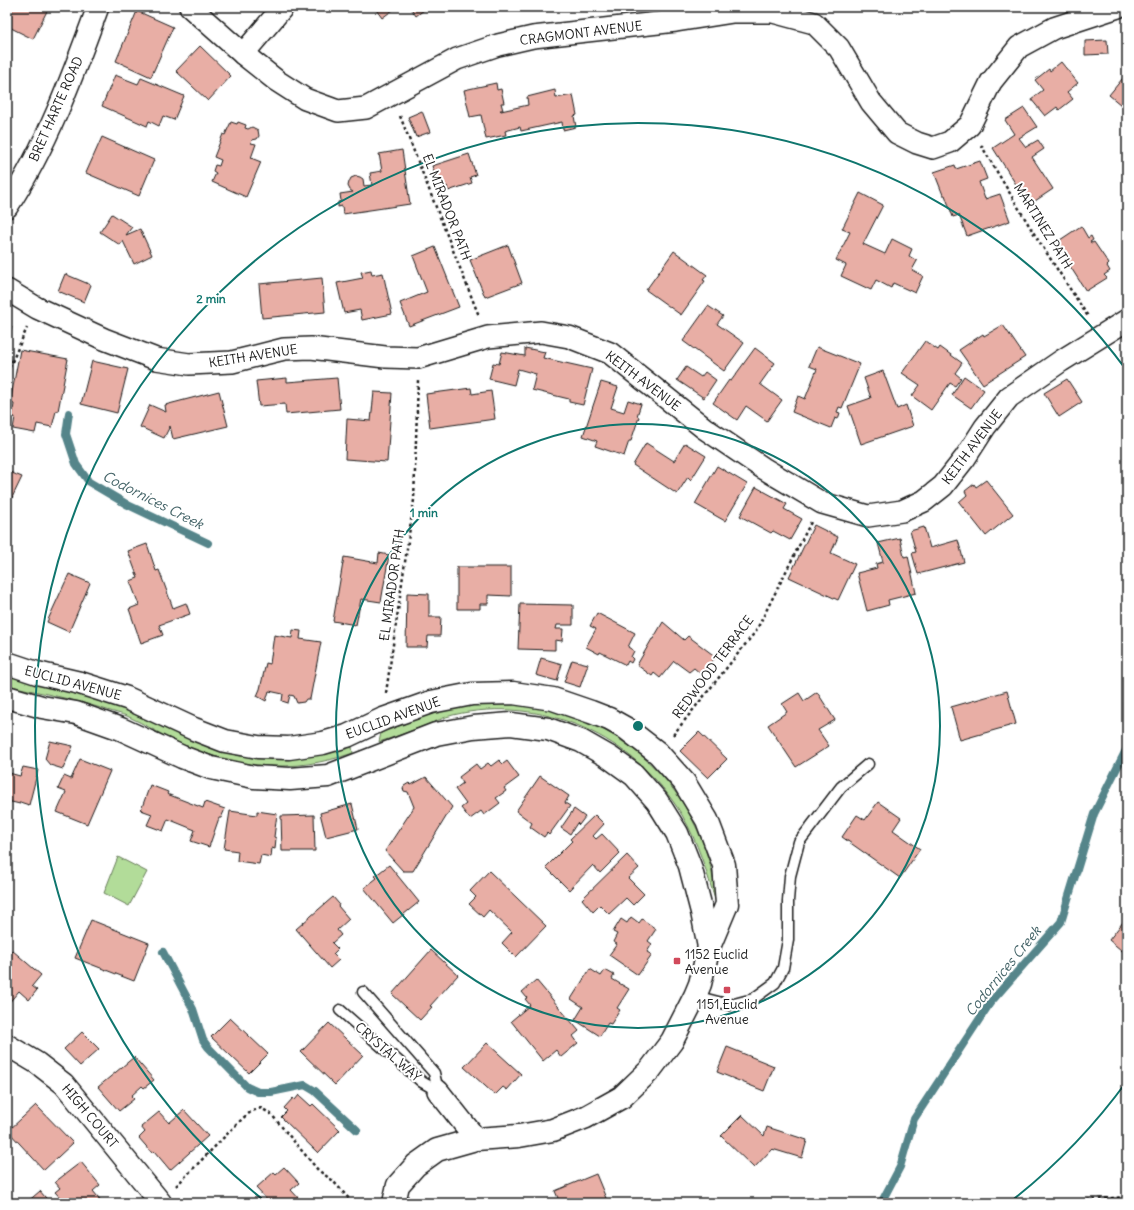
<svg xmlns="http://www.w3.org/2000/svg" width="1134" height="1210" font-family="Delius,sans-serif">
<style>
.green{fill:#b2dc99;stroke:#677c5a}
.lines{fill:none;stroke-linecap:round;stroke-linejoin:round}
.stream{stroke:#55858a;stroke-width:8}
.building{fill:#e8aea5;stroke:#1c1c1c}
.service-casing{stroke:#1c1c1c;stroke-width:13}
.minor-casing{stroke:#1c1c1c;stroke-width:24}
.tertiary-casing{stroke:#1c1c1c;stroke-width:25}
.path{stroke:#1c1c1c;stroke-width:2.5;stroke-dasharray:3 3;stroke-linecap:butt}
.service{stroke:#fff;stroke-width:10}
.minor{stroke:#fff;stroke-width:21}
.tertiary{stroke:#fff;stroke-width:22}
.ring{fill:none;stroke:#0f766e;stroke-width:2}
.poi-dot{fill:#d1495b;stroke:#fff;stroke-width:1.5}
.labels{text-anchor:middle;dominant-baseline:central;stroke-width:4;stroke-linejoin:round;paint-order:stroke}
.street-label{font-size:13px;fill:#1c1c1c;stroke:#fff}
.poi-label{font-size:13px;fill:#1c1c1c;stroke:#fff;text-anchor:start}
.water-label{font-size:14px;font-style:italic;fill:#426266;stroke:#fff}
.centre{fill:#0f766e;stroke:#fff;stroke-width:2}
.ring-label{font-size:12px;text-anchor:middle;font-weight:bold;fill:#0f766e;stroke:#fff;stroke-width:4;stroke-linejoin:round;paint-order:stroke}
</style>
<rect width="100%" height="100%" fill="#fff"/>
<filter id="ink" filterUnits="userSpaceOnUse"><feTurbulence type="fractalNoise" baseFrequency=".025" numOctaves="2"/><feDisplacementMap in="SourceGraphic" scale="8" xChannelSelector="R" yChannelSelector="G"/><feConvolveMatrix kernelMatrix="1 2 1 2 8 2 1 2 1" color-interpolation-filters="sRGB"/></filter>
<g filter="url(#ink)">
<g class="green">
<path d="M7 675C28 682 50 685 72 691 88 695 103 700 118 706 152 718 183 736 216 749 261 766 309 758 354 745L352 747 353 753C291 774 238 769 179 743 161 735 145 724 127 716 121 714 114 712 107 710 74 699 41 693 7 685Z"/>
<path d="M512 703C525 705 539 706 552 709 627 730 685 782 708 858 713 872 714 887 716 903 707 873 698 842 682 815 635 737 543 694 453 715 444 717 435 722 427 725 411 731 395 737 379 742L381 733 427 715 462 705Z"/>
<path d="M118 857 147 872 129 906 104 893Z"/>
</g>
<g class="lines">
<g class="stream">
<path d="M69 413 66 434 76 464 89 482 128 505 208 543"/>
<path d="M163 952 193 1009 203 1040 208 1047 247 1087 258 1092H271L305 1085 315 1091 357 1130"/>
<path d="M881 1203 900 1167 914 1119 990 1003 1061 922 1094 814 1127 748"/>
</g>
</g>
<g class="building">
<path d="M7 7H49L33 39 7 26Z"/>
<path d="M374 7H397L382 18Z"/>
<path d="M410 7H428L416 16Z"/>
<path d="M137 11 173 27 151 77 116 61Z"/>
<path d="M1107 40 1108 54 1085 55V41Z"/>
<path d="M200 46 231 76 208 101 176 71Z"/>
<path d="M1061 62 1078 83 1067 92 1073 99 1059 110 1057 107 1045 116 1031 99 1043 90 1035 80 1049 69 1050 71Z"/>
<path d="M1127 73V110L1109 95Z"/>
<path d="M115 75 138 84 141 78 184 96 174 120 163 116 159 126 149 121 147 126 102 106Z"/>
<path d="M496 83 497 90 501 89 504 103H501L503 110H500L501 111 528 105 527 97 555 90 556 98 573 95 577 115 574 116 576 127 563 130 562 122 521 131 520 127 505 131 506 135 486 139 481 115 470 117 464 90Z"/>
<path d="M1024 108 1037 127 1019 138 1026 147 1038 140 1044 149 1032 157 1053 189 1029 205 993 148 1014 134 1005 120Z"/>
<path d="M422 111 430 132 416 137 408 117Z"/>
<path d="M231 122 237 124 238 122 246 125 245 128 248 129 252 127 258 130 259 136 257 139 252 140 251 143 256 144 251 158 261 162 246 197 212 182 216 173 213 171 215 165 219 166 221 160 214 157 223 134 225 135Z"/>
<path d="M102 137 154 160 139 196 86 173Z"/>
<path d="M402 150 410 204 343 214 342 206 338 207V202L341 201 340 194 353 192 350 190 348 186 349 182 351 178 356 176 360 177 363 179 364 186 372 185 370 173 382 171 379 154Z"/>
<path d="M469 154 476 175 470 177 472 183 448 191 447 186 440 189 432 166Z"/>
<path d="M980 161 987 179 979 182 985 199 1000 194 1010 221 967 236 959 215 953 217 945 195H943L934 172 955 165 956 169Z"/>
<path d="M860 193 883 205 863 244 885 254 892 239 912 249 909 256 917 261 912 270 923 276 915 293 893 283 891 288 876 280 871 290 841 276 846 265 836 260 850 232 842 229Z"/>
<path d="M112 214 132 227 126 235 140 229 152 255 134 264 123 241 120 245 100 232Z"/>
<path d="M1081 226 1088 238 1091 236 1093 240 1090 242 1092 243 1094 242 1109 264 1107 266 1110 271 1104 275 1107 278 1086 291 1066 260 1068 259 1057 242Z"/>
<path d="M508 245 522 283 485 297 470 260Z"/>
<path d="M435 247 459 307 409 326 400 303 427 292 413 256Z"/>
<path d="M674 251 707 275 703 280 705 281 681 315 646 290Z"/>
<path d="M371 270 372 275 383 273 392 314 362 320 360 310 344 313 337 283 363 278 361 272Z"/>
<path d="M65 274 91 285 84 302 58 291Z"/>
<path d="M322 278 325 312 262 318 259 284Z"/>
<path d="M708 306 723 316 717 324 744 343 724 371 683 341Z"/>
<path d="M7 325 12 327 7 338Z"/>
<path d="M1003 325 1025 357 983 384 959 350 983 334 984 336Z"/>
<path d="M925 341 938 350 940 347 962 363 955 373 961 378 955 386 950 383 931 410 912 396 920 385 902 373Z"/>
<path d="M817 347 860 364 842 408 839 407 837 412 840 413 838 419 835 418 831 428 792 412 798 396 805 399 817 369 809 366Z"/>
<path d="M525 348 545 352 543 358 592 369 583 405 569 402V399L532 390 536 374 518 369 514 385 489 379 493 363 499 364 502 352 525 356Z"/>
<path d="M755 348 775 363 760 384 782 400 767 421 746 406 737 420 713 403 729 380 731 381Z"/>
<path d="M20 350 68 359 58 411H56L52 427 37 424 35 433 13 429 15 417H12L14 404 10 403Z"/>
<path d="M92 361 128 369 117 413 81 404Z"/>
<path d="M686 367 701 377 705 372 716 380 704 398 677 380Z"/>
<path d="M883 371 897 409 906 405 913 426 861 444 848 406 871 398 864 378Z"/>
<path d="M964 376 984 390 971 408 952 395Z"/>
<path d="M287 378V382L337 378 340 409 286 414 285 404 259 406 256 381Z"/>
<path d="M1067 379 1082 402 1059 417 1044 393Z"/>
<path d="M601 382 618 387 611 408 624 412 628 400 641 404 637 416 639 417 631 441H629L624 456 595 446 597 441 583 436Z"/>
<path d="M471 388 472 394 491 391 495 419 430 428 426 394Z"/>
<path d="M219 391 228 426 173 439 170 426 164 438 140 427 150 405 166 412 165 405Z"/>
<path d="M374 392 392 393 387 462 345 459 347 419 371 421Z"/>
<path d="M646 443 674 461 685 443 706 456 691 480 688 477 677 494 633 465Z"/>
<path d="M717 466 747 484 725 521 695 504Z"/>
<path d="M7 471 22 477 7 508Z"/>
<path d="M986 480 1013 514 986 536 959 502 967 495 965 491 974 484 976 487Z"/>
<path d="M756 487 787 504 784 509 802 519 790 540 773 531 771 533 740 516Z"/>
<path d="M814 525 838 537 831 553 855 564 838 600 789 577Z"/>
<path d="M924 527 930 548 958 540 964 562 918 574 912 553 916 552 910 531Z"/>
<path d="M900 538 904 557 908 556 916 593 888 600 889 605 867 611 857 573 877 568 876 564 883 562 878 543Z"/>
<path d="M147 544 156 571 159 570 173 608 186 603 190 614 159 625 163 635 141 643 129 609 139 605 130 581 138 578 128 551Z"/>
<path d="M379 553 389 555 381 602 361 599 356 625 333 621 344 557 378 563Z"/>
<path d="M457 567H511V596L488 595V604H480V609H457Z"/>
<path d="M69 574 90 583 69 632 47 622Z"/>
<path d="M407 593 429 594V617H441L440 636H428L427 647H406Z"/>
<path d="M520 604 573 605V625H557L556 629H563L562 641 555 640V650L518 649Z"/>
<path d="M597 613 635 633 628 647 634 651 631 657 633 659 631 663 628 661 626 665 600 652 599 654 586 647 596 629 590 626Z"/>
<path d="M663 622 684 640 688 636 716 657 701 674 694 668 689 672 674 661 660 678 654 673 652 676 637 665 652 639H653Z"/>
<path d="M293 630 301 631 300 639 321 642 310 699H306L304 702 297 703 294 696 290 695 288 703 282 701 283 694 269 691 266 701 257 696 260 689 266 663 270 664 274 635 292 638Z"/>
<path d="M541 658 562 664 557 681 536 675Z"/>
<path d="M572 660 588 664 580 687 564 682Z"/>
<path d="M1007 691 1016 724 960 740 951 707Z"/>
<path d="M817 692 835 720 818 730 829 746 796 767 768 725 787 712 782 704 799 693 804 701Z"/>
<path d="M699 732 727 759 708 778 680 751Z"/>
<path d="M50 741 73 746 63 769 50 765 45 759Z"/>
<path d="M80 759 110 771 87 824 57 812 66 792 58 789 64 776 71 779Z"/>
<path d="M499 760 503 764 507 761 519 777 504 788 506 791 496 798 500 803 484 815 481 811 470 819 461 808 466 804 455 789 463 783 459 777 476 764 480 769 488 763 491 766Z"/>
<path d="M23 767 38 770 29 805 20 802V804L7 801V780L9 773 20 776Z"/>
<path d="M540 776 569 796 565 803 570 806 549 835 547 833 544 837 530 827 532 823 516 811Z"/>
<path d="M426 777 452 807 413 871H403L385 851 414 807 408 792 404 791 403 788 404 786 409 783 411 785Z"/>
<path d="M150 785 168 792 167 794 203 808 205 802 225 809 221 818H219L209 847 191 841 195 830 168 819 163 831 147 825 152 814 141 810Z"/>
<path d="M878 802 901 818 893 830 920 849 900 878 842 837 857 815 865 820Z"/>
<path d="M352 804 358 829 326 837 320 813Z"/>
<path d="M574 809 585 817 579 825 577 823 570 834 561 828Z"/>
<path d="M230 811 257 815V811L277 814 274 837 276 838 275 849 272 848 271 857 261 855 259 864 237 861 238 851 224 849Z"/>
<path d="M314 815 315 851H282L281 816Z"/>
<path d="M595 815 604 824 593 836 596 839 602 834 620 853 600 873 593 865 569 890 546 867 572 841 570 839Z"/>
<path d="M627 855 639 868 628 878 644 894 633 905 626 898 609 914 600 905 593 912 582 899Z"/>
<path d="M389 865 419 902 393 923 364 888 377 878 375 876Z"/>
<path d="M489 871 546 926 516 957 502 943 512 932 489 910 483 917 469 904 476 897 470 891Z"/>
<path d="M333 897 339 904 338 906 349 919 337 930 341 935 332 943 338 949 333 954 339 960 330 968 296 929Z"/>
<path d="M631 917 639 923 642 919 656 929 648 941 652 944 647 952 652 955 638 975 609 955 617 944 613 942 617 934 613 932 621 919 627 923Z"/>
<path d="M1127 917V955L1109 940Z"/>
<path d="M91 920 149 943 134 981 75 958Z"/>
<path d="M12 950 41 975 32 986 37 990 29 1000 19 991 7 1005V956Z"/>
<path d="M431 950 458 975 430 1006 432 1007 420 1020 392 994Z"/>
<path d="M590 969 601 976 605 970 614 975 612 979 629 989 617 1008 620 1010 611 1024 608 1023 600 1036 575 1020 583 1007 571 999Z"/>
<path d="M536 980 579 1031 573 1036 578 1043 561 1057 556 1050 543 1061 511 1021 530 1005 525 999 527 998 522 992Z"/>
<path d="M230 1018 268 1054 249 1073 211 1037Z"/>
<path d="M329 1023 363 1055 335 1085 301 1052Z"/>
<path d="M82 1032 99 1049 80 1066 64 1049Z"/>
<path d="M487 1043 521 1074 507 1090 503 1087 495 1095 464 1067Z"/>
<path d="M727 1047 774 1066 764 1091 717 1072Z"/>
<path d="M134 1057 154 1080 144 1088 142 1086 131 1096 134 1099 119 1111 98 1087Z"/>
<path d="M299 1095 311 1106 313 1104 340 1130 318 1153 281 1117 287 1111 284 1108 293 1098 295 1100Z"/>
<path d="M36 1105 73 1143 44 1170 8 1131Z"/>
<path d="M184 1110 208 1136 170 1170 154 1151 152 1153 139 1138 145 1132 141 1127 159 1112 169 1123Z"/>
<path d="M742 1115 764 1136 767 1127 807 1140 802 1158 772 1149 754 1168 721 1136Z"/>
<path d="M81 1162 100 1185 93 1191 103 1203H65L55 1192 60 1188 55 1182Z"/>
<path d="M284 1167 299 1183 291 1190 303 1203H270L256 1188 274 1172 276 1174Z"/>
<path d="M596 1174 608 1203H560L555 1191Z"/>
<path d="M40 1191 50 1203H21L23 1200 26 1203Z"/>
</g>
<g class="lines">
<defs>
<g id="service">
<path d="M363 992 434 1073 438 1091"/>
<path d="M695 996 730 1005 753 999 775 983 783 968 788 940V901L790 876 799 842 841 787 868 764"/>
<path d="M340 1010 422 1082 438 1091"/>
</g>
<g id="minor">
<path d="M190 7 243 54 277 81 305 99 338 111 366 108 457 59 498 45 533 37 676 21 733 12H773L814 23 839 48 871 102 897 133 917 143 933 148 950 142 970 125 991 82 1019 47 1054 28 1118 7"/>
<path d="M243 54 283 7"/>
<path d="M7 207C47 146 73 75 98 7"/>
<path d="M7 290 37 308 104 339 156 359 189 364 232 362 284 349 311 348 385 357 418 358 488 337 541 332 569 337 610 353 704 428 763 468 822 503 868 516 902 511 924 501 943 486 965 458 985 427 1009 397 1061 361 1127 320"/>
<path d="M7 1045 37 1063 64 1084 161 1203"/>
<path d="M438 1091 476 1139"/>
</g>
<g id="tertiary">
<path d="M7 663 37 673 80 683 127 698 194 729 225 741 258 747 289 748 323 743 347 736 383 719 431 702 472 694 513 693 553 699 591 712 609 719 627 729 658 753 684 782 707 820 724 865 727 904 709 947 700 984 695 996 672 1041 650 1070 622 1097 586 1117 553 1130 519 1136 476 1139 437 1150 416 1165 398 1185 394 1203"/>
<path d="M7 697 42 707 76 713 121 729 182 757 211 768 254 777 290 779 328 776 436 734 473 727 511 724 548 729 581 741 609 757 634 775 657 801 677 833 690 866 702 912 709 947"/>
</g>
</defs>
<use href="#service" class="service-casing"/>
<use href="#minor" class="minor-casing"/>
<use href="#tertiary" class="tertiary-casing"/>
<g class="path">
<path d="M400 116 479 316"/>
<path d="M981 145 1033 232 1089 318"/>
<path d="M7 373 27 328"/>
<path d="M386 693 414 500 418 380"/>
<path d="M673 735 756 631 811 522"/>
<path d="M176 1186 243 1118 252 1111 261 1108 271 1114 318 1170 332 1180 353 1203"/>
<path d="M1045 1203 1127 1197"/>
</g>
<use href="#service" class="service"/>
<use href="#minor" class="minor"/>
<use href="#tertiary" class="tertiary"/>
</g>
</g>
<g class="ring">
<circle cx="638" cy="726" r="302"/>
<path d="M1127 1081A604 604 0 0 1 1010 1202M266 1202A604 604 0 1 1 1127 371"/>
</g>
<g class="poi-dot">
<rect x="673" y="957" width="8" height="8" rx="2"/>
<rect x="723" y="986" width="8" height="8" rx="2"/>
</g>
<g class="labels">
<g class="street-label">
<text transform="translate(581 33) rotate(-7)">CRAGMONT AVENUE</text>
<text transform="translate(56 109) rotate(-66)">BRET HARTE ROAD</text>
<text transform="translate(447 207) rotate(69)">EL MIRADOR PATH</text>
<text transform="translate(1043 226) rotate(58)">MARTINEZ PATH</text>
<text transform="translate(253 356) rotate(-9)">KEITH AVENUE</text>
<text transform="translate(643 381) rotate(37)">KEITH AVENUE</text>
<text transform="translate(972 447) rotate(-53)">KEITH AVENUE</text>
<text transform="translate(392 585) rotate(-82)">EL MIRADOR PATH</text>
<text transform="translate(713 667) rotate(-53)">REDWOOD TERRACE</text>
<text transform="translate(73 683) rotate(15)">EUCLID AVENUE</text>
<text transform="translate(393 718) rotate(-20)">EUCLID AVENUE</text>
<text transform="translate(388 1052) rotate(41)">CRYSTAL WAY</text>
<text transform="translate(90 1116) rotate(50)">HIGH COURT</text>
</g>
<g class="poi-label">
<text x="685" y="954">1152 Euclid<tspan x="685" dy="15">Avenue</tspan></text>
<text x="727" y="1004" text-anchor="middle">1151 Euclid<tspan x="727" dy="15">Avenue</tspan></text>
</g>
<g class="water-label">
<text transform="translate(153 500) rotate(27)">Codornices Creek</text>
<text transform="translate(1003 971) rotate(-51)">Codornices Creek</text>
</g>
</g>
<circle cx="638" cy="726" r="6" class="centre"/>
<g class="ring-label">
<text x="211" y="303">2 min</text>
<text x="424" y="517">1 min</text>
</g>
<rect width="1134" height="1210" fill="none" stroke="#fff" stroke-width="24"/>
<rect x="12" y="12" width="1110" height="1186" fill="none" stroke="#1c1c1c" stroke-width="1.5" filter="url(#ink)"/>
</svg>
